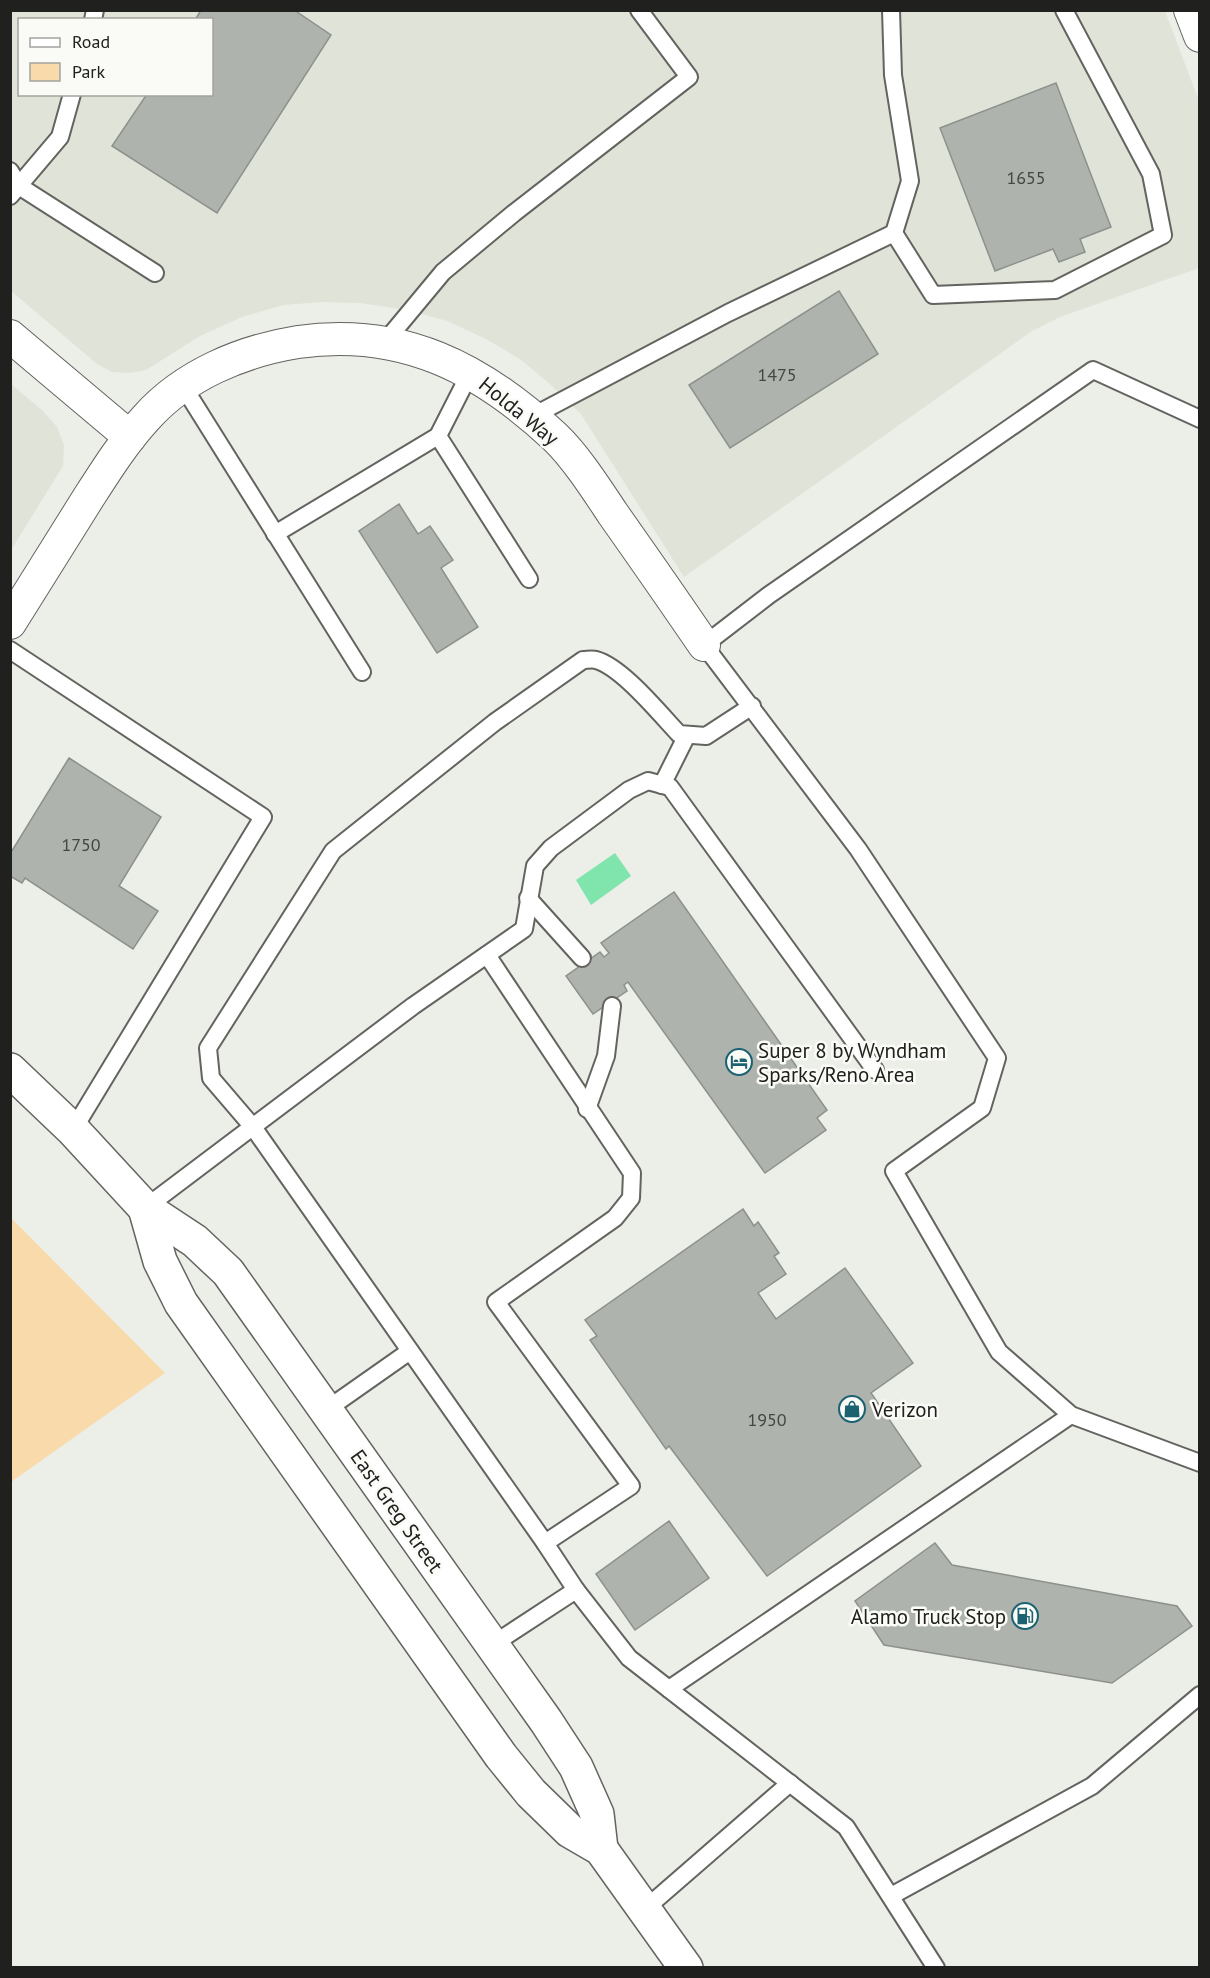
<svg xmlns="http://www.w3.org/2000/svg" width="1210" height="1978" font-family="'PT Sans',sans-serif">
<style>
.built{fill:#e0e3d7;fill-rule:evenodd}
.green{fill:#f8daab}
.water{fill:#80e5ad}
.building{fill:#afb3ae;stroke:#8d918c;stroke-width:1.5}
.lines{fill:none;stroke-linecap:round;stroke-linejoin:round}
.service-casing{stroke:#63645f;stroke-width:20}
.minor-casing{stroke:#63645f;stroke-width:34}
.secondary-casing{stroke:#63645f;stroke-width:36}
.service{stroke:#fff;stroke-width:16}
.minor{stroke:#fff;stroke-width:32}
.secondary{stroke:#fff;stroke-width:33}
.labels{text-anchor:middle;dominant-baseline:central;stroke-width:5;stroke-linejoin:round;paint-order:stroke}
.number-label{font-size:18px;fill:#444643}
.street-label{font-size:21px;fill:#20211f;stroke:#fafbf6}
.poi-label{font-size:21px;fill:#20211f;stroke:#fafbf6;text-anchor:start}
</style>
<rect width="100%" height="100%" fill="#eceee8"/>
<g class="built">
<path d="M11 11H1165L1199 101V268L1060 317 1032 331 684 577 581 414 550 384 520 359 486 339 447 321 412 311 361 303 321 302 283 305 242 317 200 336 146 370 128 373 112 372 96 363 11 291ZM20 20H212V94H20Z"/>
<path d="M11 384 43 411 57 427 64 445 63 466 11 550Z"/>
</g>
<path class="green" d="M10 1217 165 1373 11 1482H10Z"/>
<path class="water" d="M615 853 631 876 591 905 576 880Z"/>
<g class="building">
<path d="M201 10H294L331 35 217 213 112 146 147 94H212V20H195Z"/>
<path d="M1056 83 1111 227 1080 239 1085 252 1059 262 1053 249 995 271 940 128Z"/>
<path d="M839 291 878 354 730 448 689 385Z"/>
<path d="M399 504 418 534 430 526 453 560 441 568 478 627 437 653 359 531Z"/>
<path d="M69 758 161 817 119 886 158 911 133 949 25 878 22 883 10 876V854Z"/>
<path d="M674 892 827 1110 817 1118 826 1130 765 1173 628 982 624 985 627 991 593 1014 566 976 600 952 604 957 609 953 601 943Z"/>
<path d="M743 1209 754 1226 758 1222 779 1253 774 1256 786 1274 758 1293 776 1319 845 1268 913 1363 871 1393 921 1466 767 1576 669 1446 666 1449 590 1340 597 1336 585 1320Z"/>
<path d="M669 1521 709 1578 635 1630 596 1574Z"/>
<path d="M935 1543 952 1565 1177 1606 1192 1626 1112 1683 884 1645 855 1601Z"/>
</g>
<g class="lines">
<defs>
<g id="service">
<path d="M93 20 95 10"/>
<path d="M10 171 19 186 155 273"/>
<path d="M10 196 60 137 72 94"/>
<path d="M894 233 933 295 1055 290 1163 235 1151 174 1064 10"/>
<path d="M384 343 443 272 514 213 689 77 639 10"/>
<path d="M470 373 438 436 529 579"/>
<path d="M183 386 362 672"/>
<path d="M531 417 728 313 894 233 910 181 893 75 891 10"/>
<path d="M1200 419 1093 370 769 595 704 645 858 849 997 1058 982 1108 894 1171 999 1352 1071 1415 1200 1463"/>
<path d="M275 534 438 436"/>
<path d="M10 650 263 817 73 1130"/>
<path d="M662 785 687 735"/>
<path d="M528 898 582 958"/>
<path d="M487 955 632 1173 631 1198 615 1218 496 1302 631 1486 545 1543 253 1127 211 1078 208 1048 333 851 495 722 583 660C587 660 592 659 596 660 622 667 660 714 679 734L706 736 752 706"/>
<path d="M587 1109 606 1056 612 1006"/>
<path d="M145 1208 413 1006 524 929 535 866 551 848 629 790 648 781 670 787 875 1070"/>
<path d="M326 1410 410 1351"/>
<path d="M576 1590 629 1658 846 1827 936 1968"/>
<path d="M492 1645 576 1590 545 1543"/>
<path d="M669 1689 1071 1415"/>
<path d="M891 1896 1092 1786 1200 1695"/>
<path d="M645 1909 790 1783"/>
</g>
<g id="minor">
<path d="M1190 10 1200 36"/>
<path d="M10 336 130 437"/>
<path d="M10 623C36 582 61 541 87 500 105 472 123 443 146 418 184 375 242 351 298 342 402 327 481 368 555 437 576 457 597 490 613 514 644 558 674 601 704 645"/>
</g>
<g id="secondary">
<path d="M10 1070 73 1130 145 1208 195 1241 228 1272 546 1721 576 1767 597 1814 601 1849"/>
<path d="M145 1208 160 1261 181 1303 501 1756 531 1793 570 1831 601 1849 686 1968"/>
</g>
</defs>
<use href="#service" class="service-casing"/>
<use href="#minor" class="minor-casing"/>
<use href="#secondary" class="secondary-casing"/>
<use href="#service" class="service"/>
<use href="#minor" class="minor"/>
<use href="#secondary" class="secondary"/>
</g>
<defs>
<symbol id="hotel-ring" viewBox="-11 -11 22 22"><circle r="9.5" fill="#fafbf6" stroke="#1b6172" stroke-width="1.5"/><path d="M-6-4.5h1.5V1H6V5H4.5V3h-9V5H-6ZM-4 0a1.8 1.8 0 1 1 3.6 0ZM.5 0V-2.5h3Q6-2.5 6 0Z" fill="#1b6172"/></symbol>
<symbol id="shop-ring" viewBox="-11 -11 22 22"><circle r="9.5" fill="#fafbf6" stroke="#1b6172" stroke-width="1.5"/><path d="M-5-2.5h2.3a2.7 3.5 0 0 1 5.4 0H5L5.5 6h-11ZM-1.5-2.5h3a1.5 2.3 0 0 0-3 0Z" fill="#1b6172"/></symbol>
<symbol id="fuel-ring" viewBox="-11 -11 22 22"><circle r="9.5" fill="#fafbf6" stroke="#1b6172" stroke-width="1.5"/><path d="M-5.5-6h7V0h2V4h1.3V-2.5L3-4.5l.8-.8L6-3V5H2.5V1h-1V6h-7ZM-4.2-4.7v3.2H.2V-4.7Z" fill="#1b6172"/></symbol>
</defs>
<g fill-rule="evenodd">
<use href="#hotel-ring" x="724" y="1047" width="30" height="30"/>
<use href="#shop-ring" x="837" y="1394" width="30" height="30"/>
<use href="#fuel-ring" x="1010" y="1601" width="30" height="30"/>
</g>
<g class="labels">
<g class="number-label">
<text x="1026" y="177">1655</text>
<text x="777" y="374">1475</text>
<text x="81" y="844">1750</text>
<text x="767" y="1419">1950</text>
</g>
<g class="street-label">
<text transform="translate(519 411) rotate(39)">Holda Way</text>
<text transform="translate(397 1511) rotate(55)">East Greg Street</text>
</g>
<g class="poi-label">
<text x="758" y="1050">Super 8 by Wyndham<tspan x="758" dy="24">Sparks/Reno Area</tspan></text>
<text x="872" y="1409">Verizon</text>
<text x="1006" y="1616" text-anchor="end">Alamo Truck Stop</text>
</g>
</g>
<rect width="1210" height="1978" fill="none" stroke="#20211f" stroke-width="24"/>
<rect x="18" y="18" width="195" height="78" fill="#fafbf6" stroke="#a3a4a0" stroke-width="1.5"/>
<rect x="30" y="38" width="30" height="9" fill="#ffffff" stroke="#a3a4a0" stroke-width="1.5"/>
<text x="72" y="48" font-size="18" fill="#20211f">Road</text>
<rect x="30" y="63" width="30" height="18" fill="#f8daab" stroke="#a3a4a0" stroke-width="1.5"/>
<text x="72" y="78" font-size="18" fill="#20211f">Park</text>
</svg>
